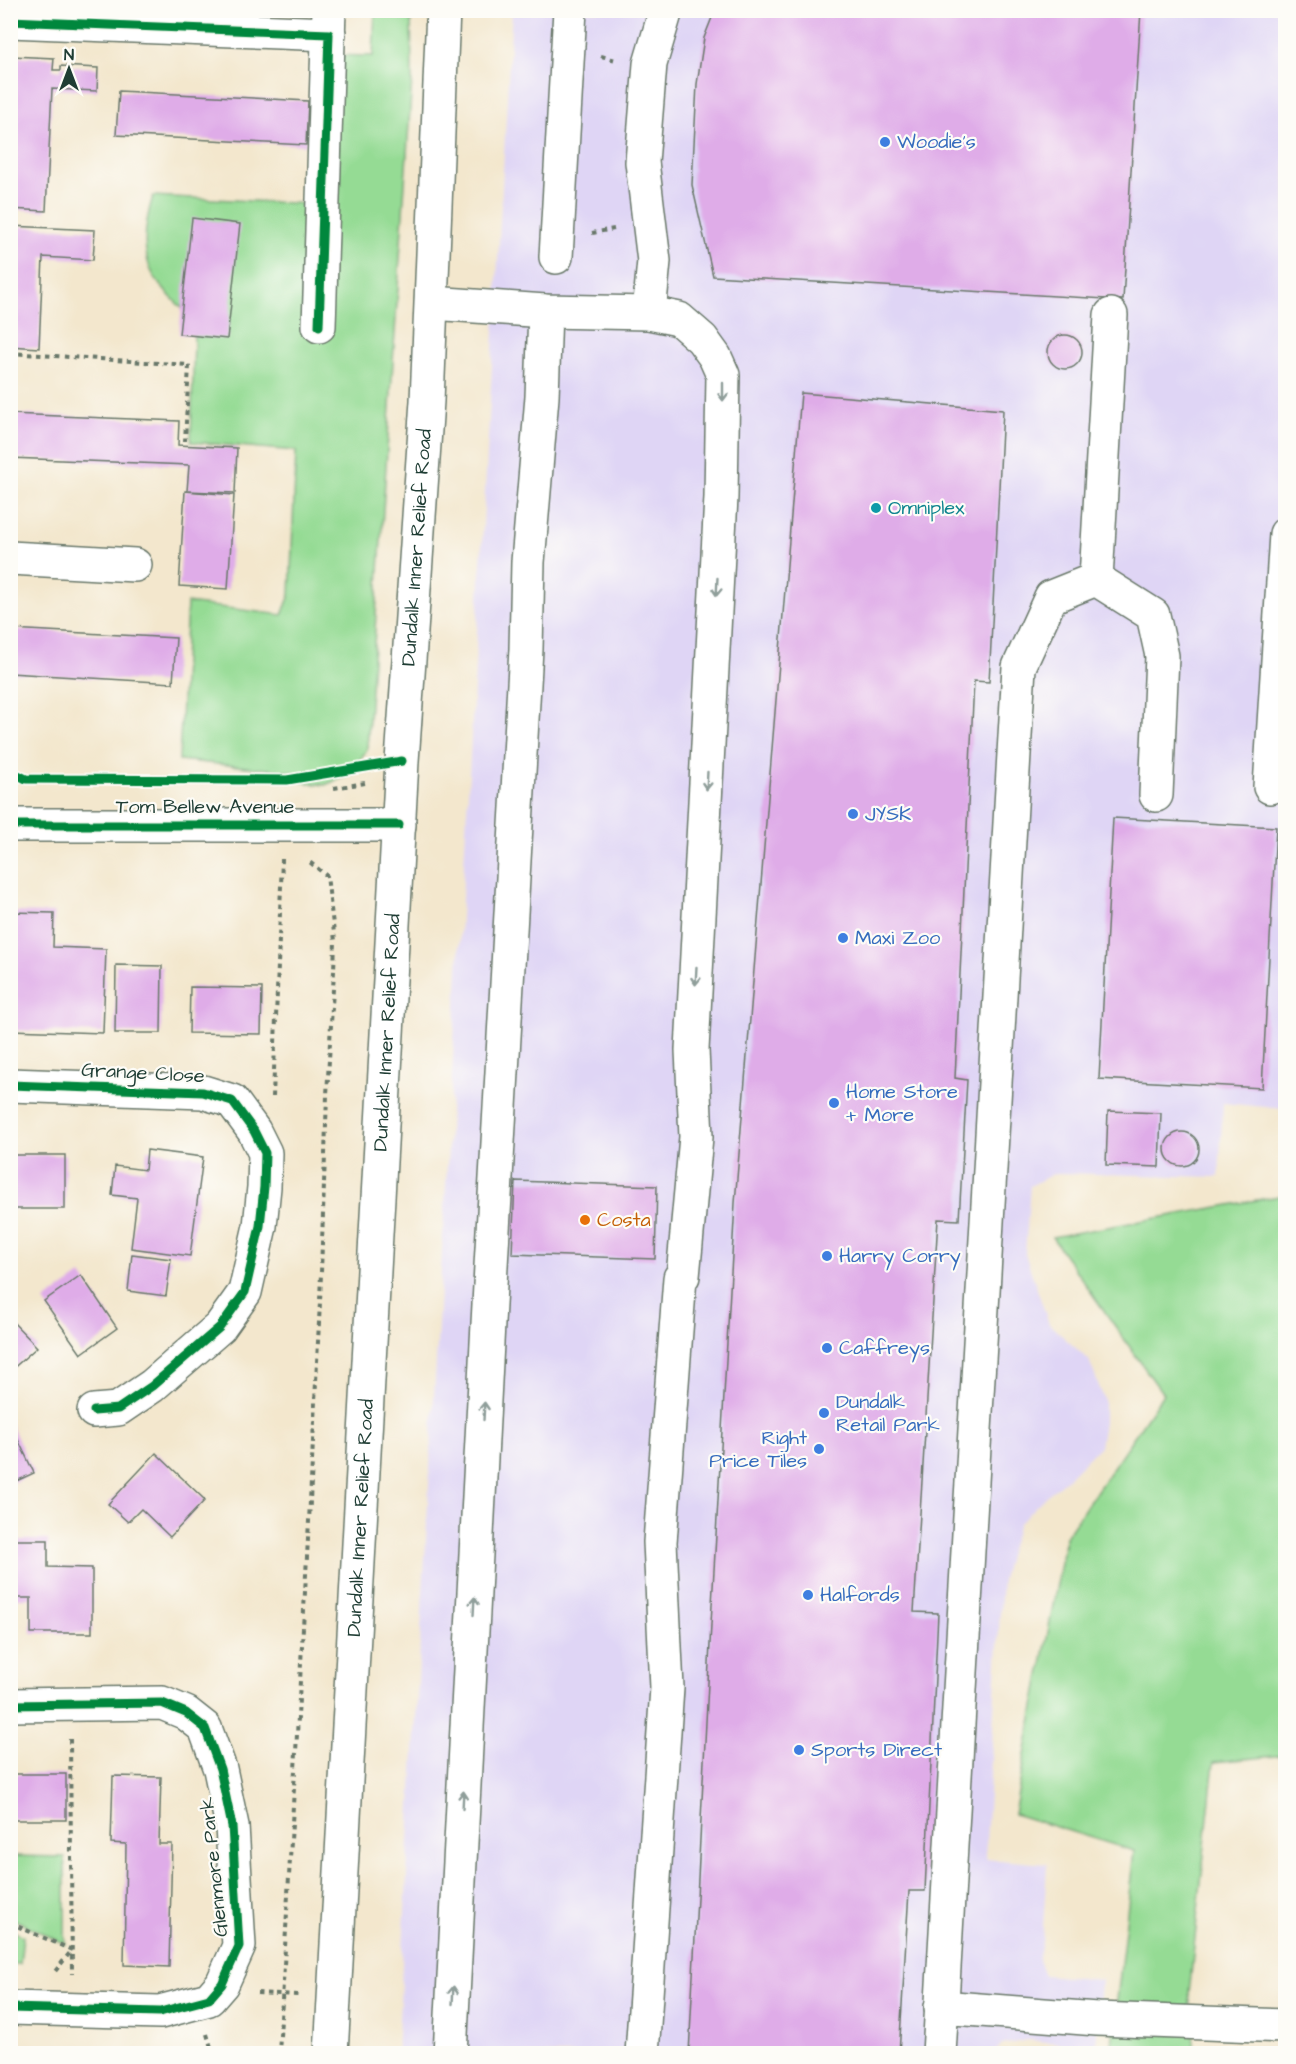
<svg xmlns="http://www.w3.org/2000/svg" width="1296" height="2064" font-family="'Architects Daughter',sans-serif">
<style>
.built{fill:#dfd5f5}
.green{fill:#95db94;stroke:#5a8c64;stroke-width:1.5}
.building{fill:#dface8}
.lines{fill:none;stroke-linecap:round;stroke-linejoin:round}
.minor-casing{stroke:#69786a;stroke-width:36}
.major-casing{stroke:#69786a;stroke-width:36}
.path{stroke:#69786a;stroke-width:4;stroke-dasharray:4.5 4.5;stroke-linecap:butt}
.minor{stroke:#fff;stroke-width:33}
.major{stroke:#fff;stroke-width:33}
.cycleway-casing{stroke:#fdfcf7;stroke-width:13}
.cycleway{stroke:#00873e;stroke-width:9}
.oneway{stroke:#8f9e9a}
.shop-dot{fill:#3f7fe0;stroke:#fdfcf7;stroke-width:2}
.culture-dot{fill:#0f9aa8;stroke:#fdfcf7;stroke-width:2}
.food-dot{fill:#e8710a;stroke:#fdfcf7;stroke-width:2}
.labels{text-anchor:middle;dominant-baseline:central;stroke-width:4.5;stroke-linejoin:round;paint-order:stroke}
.shop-label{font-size:20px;fill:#366cbe;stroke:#fdfcf7;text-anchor:start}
.culture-label{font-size:20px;fill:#0d838f;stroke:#fdfcf7;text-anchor:start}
.street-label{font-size:20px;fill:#1f3d34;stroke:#fdfcf7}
.food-label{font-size:20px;fill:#c56008;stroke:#fdfcf7;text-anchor:start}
</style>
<rect width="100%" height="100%" fill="#fdfcf7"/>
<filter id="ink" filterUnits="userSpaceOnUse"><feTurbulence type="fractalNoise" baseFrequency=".0167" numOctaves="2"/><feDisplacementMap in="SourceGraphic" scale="12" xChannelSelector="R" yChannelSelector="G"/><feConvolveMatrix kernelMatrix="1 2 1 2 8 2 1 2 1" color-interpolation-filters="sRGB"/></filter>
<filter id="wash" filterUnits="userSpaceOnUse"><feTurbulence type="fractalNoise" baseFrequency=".008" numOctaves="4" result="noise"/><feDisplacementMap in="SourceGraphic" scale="24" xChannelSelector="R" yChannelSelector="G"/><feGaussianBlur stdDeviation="1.35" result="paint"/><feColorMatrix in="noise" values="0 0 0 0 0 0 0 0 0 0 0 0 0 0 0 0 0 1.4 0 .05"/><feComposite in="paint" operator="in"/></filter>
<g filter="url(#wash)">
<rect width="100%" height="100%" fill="#f3e7cd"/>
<path class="built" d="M512 11H1285V1109L1223 1103 1219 1177 1055 1173 1030 1186 1025 1254 1049 1324 1089 1360 1104 1399V1423L1100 1446 1066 1480 1046 1496 1019 1523 1009 1552 1002 1580 985 1859 1047 1864 1042 1942 1038 1960 1044 1975 1101 1980 1096 2047 1028 2040 1002 2045 992 2054H397Z"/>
<g class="green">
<path d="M375 11H411L412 79 367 749 352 774 325 785 302 782 294 772 179 760 187 603 282 615 290 595 296 451 191 442 194 341 193 319C182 308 170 297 160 285 139 259 144 226 153 196L312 204 322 55 373 56Z"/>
<path d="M1285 1195V1755L1214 1762 1189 1993 1195 2053H1111L1134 1851 1014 1814 1066 1536 1163 1394 1052 1237Z"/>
<path d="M11 1856 65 1857V1944L11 1918Z"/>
<path d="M11 1930 23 1936 20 1964H11Z"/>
</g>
<g id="blocks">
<g class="building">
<path d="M715 10H1141L1123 300 713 276 692 185 697 84 704 38Z"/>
<path d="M11 56 54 58 53 70H61V66L98 68 97 91 52 89 46 211 10 209Z"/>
<path d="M119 91 308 101 306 145 116 135Z"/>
<path d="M192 218 240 224 227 339 179 334Z"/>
<path d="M10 226 95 230 93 260 43 257 39 348 10 346Z"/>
<circle cx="1065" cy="352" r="17"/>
<path d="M801 393 1003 410 989 682 974 681 955 1078 967 1080 959 1220 938 1219 914 1612 938 1613 925 1891H909L899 2054H689L712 1605 735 1203Z"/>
<path d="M10 414 179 421 178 445 237 448 235 493 187 491 189 465 10 458Z"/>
<path d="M185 491 234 495 228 589 179 586Z"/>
<path d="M10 629 176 638 173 683 10 673Z"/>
<path d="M1113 818 1276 827 1262 1088 1099 1079Z"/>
<path d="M10 912 54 913 53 947 106 949 103 1033 10 1030Z"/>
<path d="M116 965 162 966 161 1033H115Z"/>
<path d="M190 987 262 988 261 1034 189 1033Z"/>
<path d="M1108 1111 1161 1113 1159 1167 1106 1165Z"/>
<circle cx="1182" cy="1149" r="17"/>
<path d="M147 1150 203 1157 190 1256 131 1248 137 1198 112 1195 115 1166 145 1170Z"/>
<rect x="10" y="1155" width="55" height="54"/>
<path d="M515 1181 657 1186 655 1259 512 1254Z"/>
<path d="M132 1254 171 1259 166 1296 128 1291Z"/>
<path d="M81 1275 117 1328 81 1354 44 1301Z"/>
<path d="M10 1319 37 1347 10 1371Z"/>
<path d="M10 1423 34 1473 10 1484Z"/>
<path d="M156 1453 205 1500 170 1537 141 1509 128 1522 108 1504Z"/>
<path d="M10 1540H48V1567L92 1568V1633H31V1598H10Z"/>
<rect x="10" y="1774" width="56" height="46"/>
<path d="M113 1776 161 1777 159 1844H172L169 1967 124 1965 126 1844 111 1843Z"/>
</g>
</g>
</g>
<g filter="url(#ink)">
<use href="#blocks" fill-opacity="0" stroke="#69786a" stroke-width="1.5"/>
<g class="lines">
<defs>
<g id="minor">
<path d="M10 21 329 34"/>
<path d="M556 257 570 10"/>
<path d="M432 303 545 311 649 313 679 319 702 339 715 357 723 375 721 497 692 1050 696 1137 683 1276 680 1278 660 1542 667 1688 642 2054"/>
<path d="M649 313 654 261 642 162 650 64 666 10"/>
<path d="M319 326 329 10"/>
<path d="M10 558 135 565"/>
<path d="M1096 579 1111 315"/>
<path d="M1270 787 1286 534"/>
<path d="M10 825H399"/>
<path d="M10 1085 203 1092 232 1101 254 1131 265 1153 264 1187 260 1226 245 1292 220 1327 152 1386 118 1409 94 1411"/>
<path d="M10 1705 162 1703 186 1713 205 1728 220 1769 232 1826 239 1946 222 1984 209 1999 160 2012 10 2008"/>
<path d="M941 2007 1097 2019 1286 2026"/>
<path d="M450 2054 491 1266 526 649 528 562 542 397 545 311"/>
<path d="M939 2054 1019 667 1051 597 1096 579 1153 615 1162 656 1156 795"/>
</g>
<g id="major">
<path id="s1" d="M331 2054 402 761 427 401 443 10"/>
</g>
</defs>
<use href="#minor" class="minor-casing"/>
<use href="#major" class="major-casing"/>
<g class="path">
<path d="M601 56 616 60"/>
<path d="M592 233 614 229"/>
<path d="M10 353 189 365 185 441"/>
<path d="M334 788 365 783"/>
<path d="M273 1097 282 859"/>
<path d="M70 1739 72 1974"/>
<path d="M10 1923 72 1950 53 1974"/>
<path d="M257 1993 300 1995"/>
<path d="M207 2034 213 2054"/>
<path d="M279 2054 309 1521 320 1302 327 1095 334 971 335 941 327 876 307 860"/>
</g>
<use href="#minor" class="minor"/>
<use href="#major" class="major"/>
<defs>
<g id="cycleway">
<path d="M10 21 329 34 319 326"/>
<path d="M10 771 26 779 287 780 402 761"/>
<path d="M10 825H399"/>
<path d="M10 1085 203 1092 232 1101 254 1131 265 1153 264 1187 260 1226 245 1292 220 1327 152 1386 118 1409 94 1411"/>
<path d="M10 1705 162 1703 186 1713 205 1728 220 1769 232 1826 239 1946 222 1984 209 1999 160 2012 10 2008"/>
</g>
</defs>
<use href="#cycleway" class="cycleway-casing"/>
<use href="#cycleway" class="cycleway"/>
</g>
<defs><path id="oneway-shaft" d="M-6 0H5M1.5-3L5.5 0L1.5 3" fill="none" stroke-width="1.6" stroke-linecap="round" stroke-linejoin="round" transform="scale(1.5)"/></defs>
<g class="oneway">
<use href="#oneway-shaft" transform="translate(723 392) rotate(90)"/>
<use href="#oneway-shaft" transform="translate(717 587) rotate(93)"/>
<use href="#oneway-shaft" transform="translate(707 781) rotate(93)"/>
<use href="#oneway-shaft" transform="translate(696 976) rotate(93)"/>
<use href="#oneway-shaft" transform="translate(484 1411) rotate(-87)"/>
<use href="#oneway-shaft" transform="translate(474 1606) rotate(-87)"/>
<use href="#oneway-shaft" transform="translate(463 1800) rotate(-87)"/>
<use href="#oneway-shaft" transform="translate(453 1995) rotate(-87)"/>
</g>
</g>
<g class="shop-dot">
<circle cx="885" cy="142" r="6"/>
<circle cx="853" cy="814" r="6"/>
<circle cx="843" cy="938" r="6"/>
<circle cx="834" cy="1103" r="6"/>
<circle cx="827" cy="1256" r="6"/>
<circle cx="827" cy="1348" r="6"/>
<circle cx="824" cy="1413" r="6"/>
<circle cx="819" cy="1449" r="6"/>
<circle cx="808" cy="1595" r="6"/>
<circle cx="799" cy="1750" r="6"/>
</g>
<circle class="culture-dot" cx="876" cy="508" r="6"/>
<circle class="food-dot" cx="585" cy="1220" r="6"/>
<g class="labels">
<g class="shop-label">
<text x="897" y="142">Woodie's</text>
<text x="865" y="814">JYSK</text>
<text x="855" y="938">Maxi Zoo</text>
<text x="846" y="1092">Home Store<tspan x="846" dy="23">+ More</tspan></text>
<text x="839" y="1256">Harry Corry</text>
<text x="839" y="1348">Caffreys</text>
<text x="836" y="1402">Dundalk<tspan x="836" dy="23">Retail Park</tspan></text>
<text x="807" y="1438" text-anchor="end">Right<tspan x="807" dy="23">Price Tiles</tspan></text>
<text x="820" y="1595">Halfords</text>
<text x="811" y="1750">Sports Direct</text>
</g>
<g class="culture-label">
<text x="888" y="508">Omniplex</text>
</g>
<g class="street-label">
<text stroke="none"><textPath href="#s1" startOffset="1509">Dundalk Inner Relief Road</textPath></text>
<text x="205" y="807">Tom Bellew Avenue</text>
<text stroke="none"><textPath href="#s1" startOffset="1023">Dundalk Inner Relief Road</textPath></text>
<text transform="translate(143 1073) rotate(3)">Grange Close</text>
<text stroke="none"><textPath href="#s1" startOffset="537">Dundalk Inner Relief Road</textPath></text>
<text transform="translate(214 1867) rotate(-96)">Glenmore Park</text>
</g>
<g class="food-label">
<text x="597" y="1220">Costa</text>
</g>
</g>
<rect width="1296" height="2064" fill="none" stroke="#fdfcf7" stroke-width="36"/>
<g transform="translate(69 69)" stroke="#fdfcf7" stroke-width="4.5" paint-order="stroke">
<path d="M0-4.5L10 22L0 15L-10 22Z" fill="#1f3d34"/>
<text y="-9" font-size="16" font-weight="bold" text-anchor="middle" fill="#1f3d34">N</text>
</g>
</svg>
